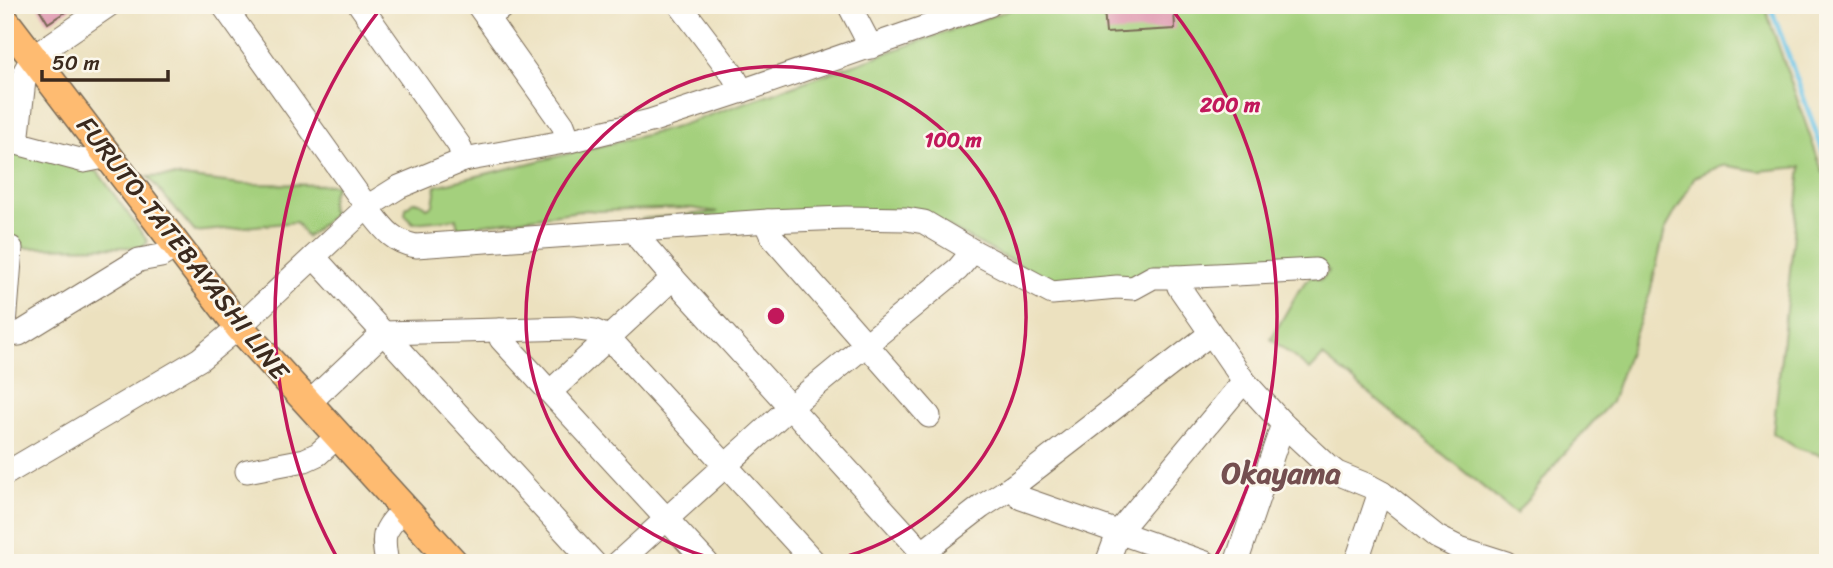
<svg xmlns="http://www.w3.org/2000/svg" width="1833" height="568" font-family="Sriracha,sans-serif">
<style>
.green{fill:#a4d07d;stroke:#707d4e;stroke-width:2}
.lines{fill:none;stroke-linecap:round;stroke-linejoin:round}
.stream{stroke:#6ac5e8;stroke-width:5}
.building{fill:#de95ae}
.minor-casing{stroke:#796a56;stroke-width:25}
.major-casing{stroke:#796a56;stroke-width:31}
.minor{stroke:#fff;stroke-width:23}
.major{stroke:#febb71;stroke-width:28}
.ring{fill:none;stroke:#c2185b;stroke-width:3.5}
.labels{text-anchor:middle;dominant-baseline:central;stroke-width:5;stroke-linejoin:round;paint-order:stroke}
.street-label{font-size:26px;fill:#3b2a1e;stroke:#fbf7ec}
.quarter-label{font-size:30px;font-weight:bold;fill:#744f50;stroke:#fbf7ec}
.centre{fill:#c2185b;stroke:#fbf7ec;stroke-width:3.5}
.ring-label{font-size:21px;text-anchor:middle;font-weight:bold;fill:#c2185b;stroke:#fbf7ec;stroke-width:5;stroke-linejoin:round;paint-order:stroke}
</style>
<rect width="100%" height="100%" fill="#fbf7ec"/>
<filter id="ink" filterUnits="userSpaceOnUse"><feTurbulence type="fractalNoise" baseFrequency=".0143" numOctaves="2"/><feDisplacementMap in="SourceGraphic" scale="14" xChannelSelector="R" yChannelSelector="G"/><feConvolveMatrix kernelMatrix="1 2 1 2 8 2 1 2 1" color-interpolation-filters="sRGB"/></filter>
<filter id="wash" filterUnits="userSpaceOnUse"><feTurbulence type="fractalNoise" baseFrequency=".00686" numOctaves="4" result="noise"/><feDisplacementMap in="SourceGraphic" scale="28" xChannelSelector="R" yChannelSelector="G"/><feGaussianBlur stdDeviation="1.57" result="paint"/><feColorMatrix in="noise" values="0 0 0 0 0 0 0 0 0 0 0 0 0 0 0 0 0 1.4 0 .05"/><feComposite in="paint" operator="in"/></filter>
<g filter="url(#wash)">
<rect width="100%" height="100%" fill="#ece1bf"/>
<g class="green">
<path d="M1023 5H1764L1823 173 1828 174V457L1797 448 1773 433 1801 167 1759 171 1722 165 1695 177 1665 230 1650 293 1611 402 1561 457 1516 514 1323 356 1310 370 1271 339 1299 290 1311 276 1321 280 1329 271 1321 264 1306 259 1155 266 1131 279 1059 286 924 214 640 219 718 212 690 208 597 211 587 210 458 228 456 219 413 223 405 215 406 208 413 202H420L427 208 433 205 436 186 670 129Z"/>
<path d="M5 147 98 172 148 242 143 247 5 248Z"/>
<path d="M174 176 242 184 337 185 332 194 330 208 334 214 307 237 296 222 195 232 148 177Z"/>
</g>
<g class="lines">
<path class="stream" d="M1770 5 1828 165"/>
</g>
<g id="blocks">
<g class="building">
<path d="M37 5H76L48 23Z"/>
<path d="M1139 5H1174L1175 29 1106 33 1104 9 1139 7Z"/>
</g>
</g>
</g>
<g filter="url(#ink)">
<use href="#blocks" fill-opacity="0" stroke="#796a56" stroke-width="2"/>
<g class="lines">
<defs>
<g id="minor">
<path d="M223 5 367 207C382 226 391 242 416 246L768 221 846 218 906 219 924 222 973 251 1052 293 1117 287 1133 288 1153 277H1177L1315 270"/>
<path d="M360 5 459 145 464 160"/>
<path d="M478 5 563 125 569 141"/>
<path d="M680 5 733 75 742 91"/>
<path d="M849 5 871 47"/>
<path d="M487 18 505 5"/>
<path d="M5 140 84 161 99 158 107 154"/>
<path d="M17 143 25 71 33 57 109 5"/>
<path d="M768 221V228L772 237 929 416"/>
<path d="M636 231 641 241 673 278 932 563"/>
<path d="M314 257 594 563"/>
<path d="M1177 277 1179 287 1244 381 1283 424 1328 466 1337 473 1369 486 1382 493 1437 537 1459 548 1506 563"/>
<path d="M5 325 11 248"/>
<path d="M500 330 501 339 707 563"/>
<path d="M5 335 19 334 139 260 161 256 177 246"/>
<path d="M550 392 673 278"/>
<path d="M309 403 383 333 572 328 594 331 608 337 815 563"/>
<path d="M247 471 305 460 318 454 338 436"/>
<path d="M5 474 200 359 239 327 367 207 399 187 464 160 569 141 650 121 742 91 989 5"/>
<path d="M1012 487 1021 498 1206 563"/>
<path d="M923 552 981 507 1012 487 1210 334"/>
<path d="M387 563C381 531 384 532 404 508"/>
<path d="M618 563 790 407 958 269 973 251"/>
<path d="M1107 563 1119 531 1244 381"/>
<path d="M1236 563 1283 424"/>
<path d="M1356 563 1378 498 1382 493"/>
</g>
<path id="major" d="M5 21 239 327 454 563"/>
</defs>
<use href="#minor" class="minor-casing"/>
<use href="#major" class="major-casing"/>
<use href="#minor" class="minor"/>
<use href="#major" class="major"/>
</g>
</g>
<g class="ring">
<path d="M735 563A250 250 0 1 1 817 563"/>
<path d="M340 563A501 501 0 0 1 381 8M1171 8A501 501 0 0 1 1212 563"/>
</g>
<g class="labels">
<g class="street-label">
<text transform="translate(183 248) rotate(52)">FURUTO-TATEBAYASHI LINE</text>
</g>
<g class="quarter-label">
<text x="1281" y="473">Okayama</text>
</g>
</g>
<circle cx="776" cy="316" r="10" class="centre"/>
<g class="ring-label">
<text x="1230" y="112">200 m</text>
<text x="953" y="147">100 m</text>
</g>
<rect width="1833" height="568" fill="none" stroke="#fbf7ec" stroke-width="28"/>
<path d="M42 70v10h126v-10" fill="none" stroke="#3b2a1e" stroke-width="3.5"/>
<text x="52" y="70" font-size="21" fill="#3b2a1e" stroke="#fbf7ec" stroke-width="5" paint-order="stroke">50 m</text>
</svg>
